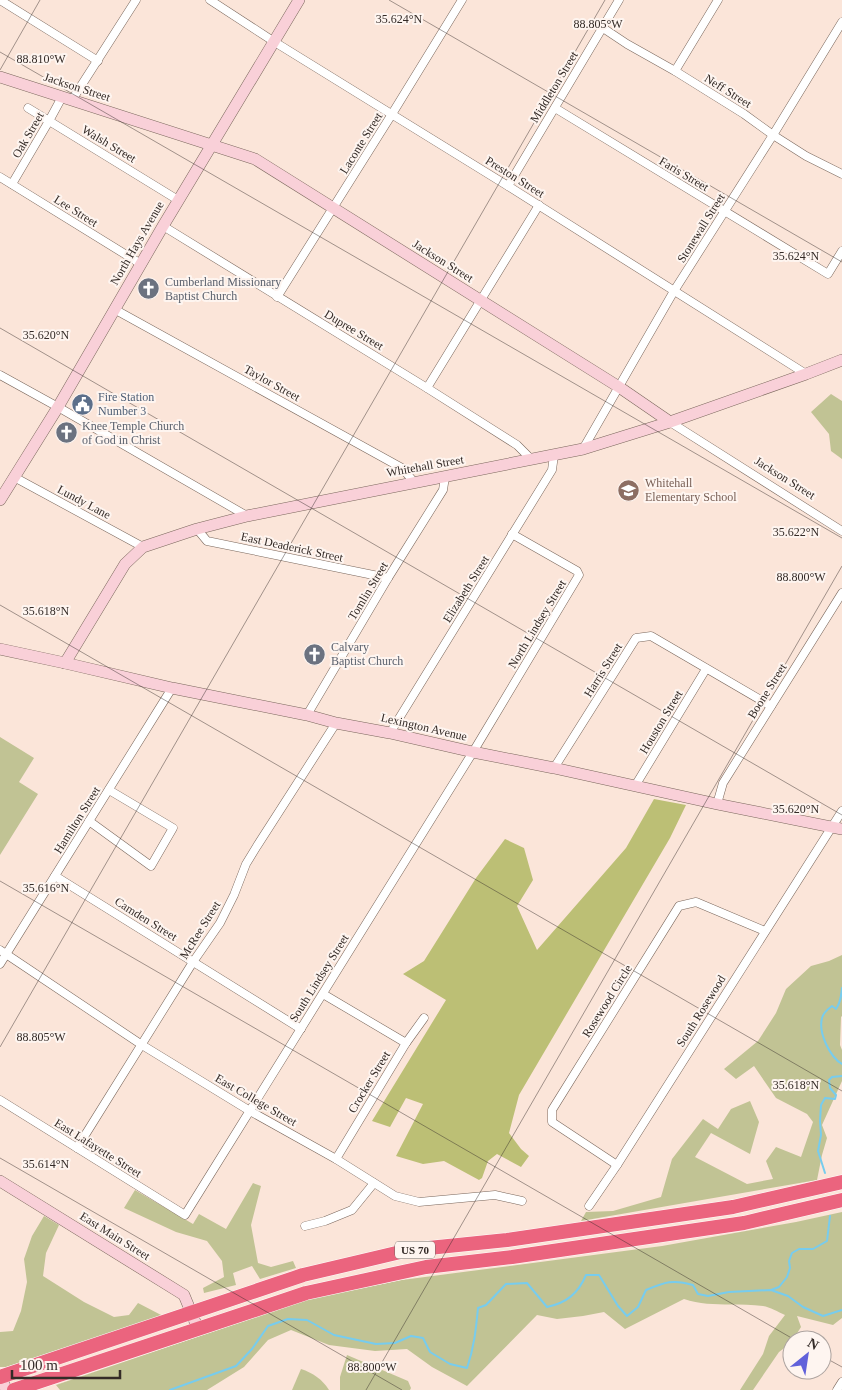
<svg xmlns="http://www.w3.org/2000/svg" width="842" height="1390" font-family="'Times New Roman',serif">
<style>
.green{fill:#c1c394}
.forest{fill:#bcbf75}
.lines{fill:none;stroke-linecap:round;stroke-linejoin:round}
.stream{stroke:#7ce;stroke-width:2}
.street-casing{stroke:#7a675c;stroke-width:9}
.secondary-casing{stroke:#7a675c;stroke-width:12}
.highway-casing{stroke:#fff;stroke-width:15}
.street{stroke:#fff;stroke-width:8}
.secondary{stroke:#f9d0d8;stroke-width:11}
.highway{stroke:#eb647e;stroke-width:14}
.ticks{fill:none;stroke:#342b27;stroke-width:1;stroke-opacity:0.45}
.labels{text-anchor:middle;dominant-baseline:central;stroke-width:4;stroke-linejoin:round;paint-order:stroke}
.shield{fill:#fef5f0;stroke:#716863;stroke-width:1}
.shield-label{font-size:11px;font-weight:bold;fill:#342b27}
.street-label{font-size:12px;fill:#342b27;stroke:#fef5f0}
.worship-label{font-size:12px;fill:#5b616d;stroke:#fef5f0;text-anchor:start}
.service-label{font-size:12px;fill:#4e5e75;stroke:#fef5f0;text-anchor:start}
.education-label{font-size:12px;fill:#785e54;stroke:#fef5f0;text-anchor:start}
.ticks-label{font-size:12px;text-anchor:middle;fill:#342b27;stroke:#fef5f0;stroke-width:4;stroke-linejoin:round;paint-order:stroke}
</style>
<rect width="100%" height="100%" fill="#fbe5d9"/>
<g class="green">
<path d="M831 394 842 401V459L831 451 829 434 811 412Z"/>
<path d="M0 737 34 758 19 782 38 794 0 855Z"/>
<path d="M842 955V1016L841 1017 840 1045 842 1050V1081L822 1125 827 1138 822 1155 817 1180 581 1221 586 1212 613 1211 661 1197 672 1159 703 1119 718 1129 731 1109 750 1101 759 1122 750 1154 711 1133 695 1157 747 1184 773 1179 766 1161 776 1147 801 1157 813 1122 807 1114 776 1098 754 1066 736 1079 724 1069 758 1041 776 1013 786 989 811 966 829 961Z"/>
<path d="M253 1183 261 1186 251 1225 258 1263 271 1267 293 1261 296 1268 260 1279 252 1266 233 1273 236 1285 204 1293 203 1288 224 1277 222 1261 207 1241 176 1232 124 1208 135 1190 193 1224 199 1214 226 1229Z"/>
<path d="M842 1212V1318L833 1325 797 1316 801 1327 791 1343 779 1352 753 1390H740L763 1354 769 1336 785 1315C778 1312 770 1307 763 1306 736 1302 709 1308 684 1299L625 1329 604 1312 583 1316 557 1319 537 1315 467 1386 432 1367 407 1349 375 1351 329 1345 291 1330 268 1340 244 1367 207 1390H60L56 1385 309 1299 402 1280 662 1246 796 1222Z"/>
<path d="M44 1216 59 1225 46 1253 43 1276 84 1302 114 1317 129 1315 138 1303 163 1316 6 1367H0V1332L13 1331 21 1311 27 1282 24 1259 32 1236Z"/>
<path d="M347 1355 408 1381 411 1388 410 1390H340V1377Z"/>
<path d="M301 1369C313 1373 322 1379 329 1390H292Z"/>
</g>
<path class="forest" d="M654 799 686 805 670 838 519 1095 509 1133 521 1149 529 1156 521 1167 497 1154 488 1161 482 1178 479 1180 444 1161 423 1164 396 1156 423 1104 406 1098 390 1127 372 1121 446 1000 403 974 424 961 476 878 505 839 524 848 533 880 517 906 537 950 626 848Z"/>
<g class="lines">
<g class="stream">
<path d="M842 988C841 996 841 1002 836 1009L832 1006C828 1009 823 1013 822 1018 818 1033 830 1057 842 1064"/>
<path d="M825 1173 818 1151 821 1135 820 1121 821 1105 825 1098 835 1099 836 1095 830 1088 829 1080 832 1077 842 1076"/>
<path d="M771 1290 779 1287 787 1277 790 1268 789 1261 792 1253 799 1249H813L827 1241 830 1216"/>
<path d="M170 1390 236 1366 252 1349 268 1326 288 1319 307 1320 334 1335 376 1344 395 1343 411 1336 423 1338 430 1352 450 1364 467 1368C474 1348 476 1329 478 1308L486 1305 506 1284 527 1283 547 1307C566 1303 578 1294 586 1275H599L618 1306 627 1316 638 1307 646 1290C665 1282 673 1279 693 1285L698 1294 708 1296 729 1292 771 1290 788 1296 803 1307 823 1316 842 1310"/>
</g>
<defs>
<g id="street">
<path d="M0 0 98 61"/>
<path d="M210 0 273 41 508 186 806 374"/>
<path d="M603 28 627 44 675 71 744 114 773 135 806 156 842 174"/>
<path d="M675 71 718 0"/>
<path d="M72 100 136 0"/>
<path d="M28 108 178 200"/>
<path d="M555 108 828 274 842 251"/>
<path d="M0 177 141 264"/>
<path d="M12 184 49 121 62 97"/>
<path d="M508 186 619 0"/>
<path d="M163 226 427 388 517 445 531 459"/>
<path d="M277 297 392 114 462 0"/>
<path d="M114 309 402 468 414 482"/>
<path d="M0 375 58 407 247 516"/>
<path d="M427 388 539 205"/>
<path d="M670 422 842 531"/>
<path d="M583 449 674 291 773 135 842 22"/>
<path d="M14 477 143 547"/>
<path d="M197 529 207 541 388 578"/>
<path d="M307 715 388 578 443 490 445 477"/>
<path d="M390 733 552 470 554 455"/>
<path d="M554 768 636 638 651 636 771 706"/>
<path d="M635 786 706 669"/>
<path d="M717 804 723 783 842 593"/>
<path d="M89 821 151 866 173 828 109 790"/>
<path d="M55 876 301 1029"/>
<path d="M0 950 142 1045 250 1111 336 1159 395 1196 419 1202 495 1195 522 1201"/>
<path d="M0 964 172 688"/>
<path d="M323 994 406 1043"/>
<path d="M0 1100 185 1215 473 752 579 575 577 571 512 534"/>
<path d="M77 1148 193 962 220 923 234 895 246 864 257 846 336 723"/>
<path d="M336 1159 406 1043 424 1018"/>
<path d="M617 1165 552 1122V1110L679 906 696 902 765 931"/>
<path d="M589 1206 617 1165 842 811"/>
<path d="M305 1226 325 1221 352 1210 374 1183"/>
<path d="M837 1390 842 1382"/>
</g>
<g id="secondary">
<path d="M0 77 255 159 619 387 670 422"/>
<path d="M0 500 58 407 163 226 299 0"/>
<path d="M0 649 65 663 172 688 307 715 336 723 390 733 473 752 554 768 717 804 842 829"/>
<path d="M65 663 125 564 143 547 197 529 247 516 583 449 670 422 806 374 842 360"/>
<path d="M0 1181 184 1295 198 1329"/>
<path d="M2 1377 6 1390"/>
</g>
<g id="highway">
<path d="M0 1377 303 1275 409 1250 507 1240 733 1207 842 1182"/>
<path d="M14 1390 306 1293 426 1267 512 1257 744 1223 842 1200"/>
</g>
</defs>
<use href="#street" class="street-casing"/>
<use href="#secondary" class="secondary-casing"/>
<use href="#highway" class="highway-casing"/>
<use href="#street" class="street"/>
<use href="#secondary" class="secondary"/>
<use href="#highway" class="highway"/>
</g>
<path class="ticks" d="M389 0 842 262M0 52 842 538M0 70 40 0M0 328 842 815M0 605 842 1091M0 881 795 1340M0 1047 605 0M0 1158 402 1390M822 1356 842 1367M366 1390 842 566"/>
<defs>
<symbol id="church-disc" viewBox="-11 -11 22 22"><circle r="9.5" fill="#6b7280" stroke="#fef5f0"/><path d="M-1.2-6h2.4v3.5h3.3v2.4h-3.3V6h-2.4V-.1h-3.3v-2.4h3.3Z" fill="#fff"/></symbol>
<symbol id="civic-disc" viewBox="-11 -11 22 22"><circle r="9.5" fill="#5c6f8a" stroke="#fef5f0"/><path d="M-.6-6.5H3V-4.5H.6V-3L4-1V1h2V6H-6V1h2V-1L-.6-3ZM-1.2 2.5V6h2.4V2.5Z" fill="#fff"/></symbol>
<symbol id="school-disc" viewBox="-11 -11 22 22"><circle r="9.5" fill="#8d6e63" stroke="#fef5f0"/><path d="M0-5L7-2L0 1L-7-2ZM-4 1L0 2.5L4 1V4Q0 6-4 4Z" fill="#fff"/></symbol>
</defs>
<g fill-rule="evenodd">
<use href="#church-disc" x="136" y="276" width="25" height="25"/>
<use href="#civic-disc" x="70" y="392" width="25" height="25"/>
<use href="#church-disc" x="54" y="420" width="25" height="25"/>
<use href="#school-disc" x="616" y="478" width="25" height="25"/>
<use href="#church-disc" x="302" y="642" width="25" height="25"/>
</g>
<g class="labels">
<rect class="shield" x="395" y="1241.5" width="40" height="17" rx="4"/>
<g class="shield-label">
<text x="415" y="1250">US 70</text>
</g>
<g class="street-label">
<text transform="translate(77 87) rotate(18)">Jackson Street</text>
<text transform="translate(554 87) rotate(-59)">Middleton Street</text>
<text transform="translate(728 91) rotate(32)">Neff Street</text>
<text transform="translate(28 135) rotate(-60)">Oak Street</text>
<text transform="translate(361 143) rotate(-58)">Laconte Street</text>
<text transform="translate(109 144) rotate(31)">Walsh Street</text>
<text transform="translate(684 174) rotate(31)">Faris Street</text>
<text transform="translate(515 177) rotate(32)">Preston Street</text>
<text transform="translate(76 211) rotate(32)">Lee Street</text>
<text transform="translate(701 228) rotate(-58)">Stonewall Street</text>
<text transform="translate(137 243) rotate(-60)">North Hays Avenue</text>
<text transform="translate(443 261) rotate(32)">Jackson Street</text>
<text transform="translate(354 330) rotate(31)">Dupree Street</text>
<text transform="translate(272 383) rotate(29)">Taylor Street</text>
<text transform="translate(425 466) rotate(-10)">Whitehall Street</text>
<text transform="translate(785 478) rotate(32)">Jackson Street</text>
<text transform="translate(84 502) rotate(28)">Lundy Lane</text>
<text transform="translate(292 547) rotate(12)">East Deaderick Street</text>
<text transform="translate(466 589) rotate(-58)">Elizabeth Street</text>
<text transform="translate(368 591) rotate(-59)">Tomlin Street</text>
<text transform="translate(537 624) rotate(-59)">North Lindsey Street</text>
<text transform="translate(603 670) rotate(-58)">Harris Street</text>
<text transform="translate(767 691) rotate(-58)">Boone Street</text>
<text transform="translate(661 722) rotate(-59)">Houston Street</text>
<text transform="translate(424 727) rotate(13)">Lexington Avenue</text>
<text transform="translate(77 820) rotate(-58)">Hamilton Street</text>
<text transform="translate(146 919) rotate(32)">Camden Street</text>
<text transform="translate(200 930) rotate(-58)">McRee Street</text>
<text transform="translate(319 978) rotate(-58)">South Lindsey Street</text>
<text transform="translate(607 1001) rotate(-58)">Rosewood Circle</text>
<text transform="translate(701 1011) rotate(-58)">South Rosewood</text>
<text transform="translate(369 1082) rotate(-59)">Crocker Street</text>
<text transform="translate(256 1100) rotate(30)">East College Street</text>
<text transform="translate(98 1148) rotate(32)">East Lafayette Street</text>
<text transform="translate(115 1236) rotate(32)">East Main Street</text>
</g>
<g class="worship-label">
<text x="165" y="282">Cumberland Missionary<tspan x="165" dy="14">Baptist Church</tspan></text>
<text x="82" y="426">Knee Temple Church<tspan x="82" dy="14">of God in Christ</tspan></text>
<text x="331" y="647">Calvary<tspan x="331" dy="14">Baptist Church</tspan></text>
</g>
<g class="service-label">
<text x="98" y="397">Fire Station<tspan x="98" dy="14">Number 3</tspan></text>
</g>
<g class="education-label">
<text x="645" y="483">Whitehall<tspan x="645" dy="14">Elementary School</tspan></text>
</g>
</g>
<g class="ticks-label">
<text x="399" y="23">35.624°N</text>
<text x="598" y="28">88.805°W</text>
<text x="41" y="63">88.810°W</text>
<text x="796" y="260">35.624°N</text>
<text x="46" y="339">35.620°N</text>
<text x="796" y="536">35.622°N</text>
<text x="801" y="581">88.800°W</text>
<text x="46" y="615">35.618°N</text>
<text x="796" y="813">35.620°N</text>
<text x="46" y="892">35.616°N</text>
<text x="41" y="1041">88.805°W</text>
<text x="796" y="1089">35.618°N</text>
<text x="46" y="1168">35.614°N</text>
<text x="372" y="1371">88.800°W</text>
</g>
<g transform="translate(807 1355) rotate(30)"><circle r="24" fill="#fef5f0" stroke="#ada4a0"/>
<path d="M0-4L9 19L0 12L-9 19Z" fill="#6161da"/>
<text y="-8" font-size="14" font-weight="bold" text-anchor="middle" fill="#342b27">N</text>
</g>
<path d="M12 1370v8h108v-8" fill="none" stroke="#342b27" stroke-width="2.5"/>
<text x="20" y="1370" font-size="15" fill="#342b27" stroke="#fef5f0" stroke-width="4" paint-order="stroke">100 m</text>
</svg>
